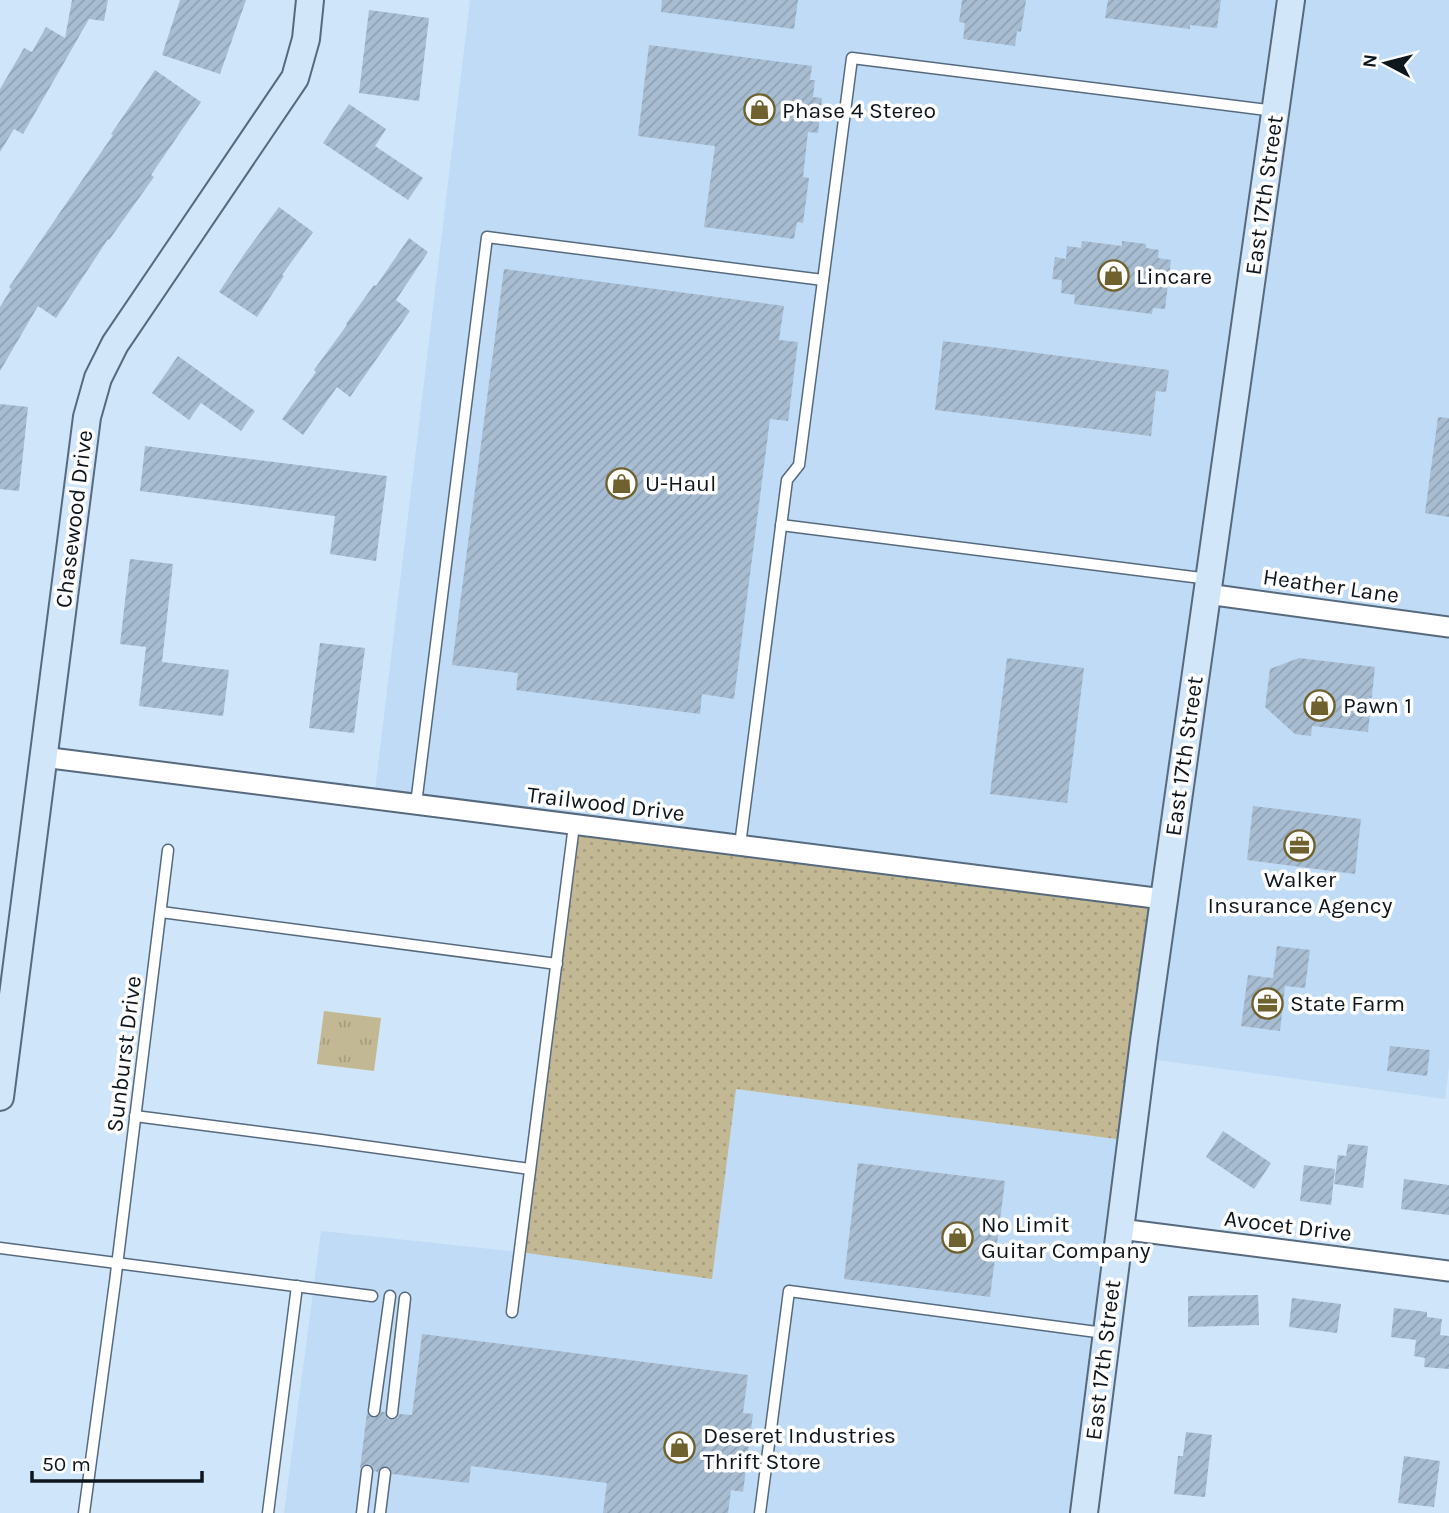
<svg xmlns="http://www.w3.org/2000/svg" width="1449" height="1513" font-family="Karla,sans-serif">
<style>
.built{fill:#bfdbf6}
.grass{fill:url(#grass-dots)}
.park{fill:url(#park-tufts)}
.building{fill:url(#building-hatch)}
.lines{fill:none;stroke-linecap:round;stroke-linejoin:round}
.lane-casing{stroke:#576a7d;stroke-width:13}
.street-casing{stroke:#576a7d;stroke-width:23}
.secondary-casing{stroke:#576a7d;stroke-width:30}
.lane{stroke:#fff;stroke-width:10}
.street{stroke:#fff;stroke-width:19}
.secondary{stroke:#d2e6f9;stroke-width:26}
.labels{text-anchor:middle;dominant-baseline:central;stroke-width:7;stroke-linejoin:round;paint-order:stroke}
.poi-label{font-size:23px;fill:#0e161d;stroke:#fff;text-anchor:start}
.street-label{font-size:23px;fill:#0e161d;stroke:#fff}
</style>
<defs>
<pattern id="grass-dots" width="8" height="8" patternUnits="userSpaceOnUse" patternTransform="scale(1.75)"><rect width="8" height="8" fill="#c2b894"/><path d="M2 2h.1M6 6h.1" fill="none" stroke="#a69d7f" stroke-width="1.8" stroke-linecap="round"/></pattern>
<pattern id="park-tufts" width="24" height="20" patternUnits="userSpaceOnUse" patternTransform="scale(1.75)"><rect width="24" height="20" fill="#c2b894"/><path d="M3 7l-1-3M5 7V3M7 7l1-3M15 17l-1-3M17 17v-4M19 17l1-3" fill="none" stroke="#a69d7f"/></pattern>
<pattern id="building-hatch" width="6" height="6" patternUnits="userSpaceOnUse" patternTransform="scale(1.75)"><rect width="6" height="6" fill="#a8bdd2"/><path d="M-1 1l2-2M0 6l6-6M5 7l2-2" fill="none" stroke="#8fa2b4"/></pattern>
</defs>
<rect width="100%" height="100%" fill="#cfe5fa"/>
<g class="built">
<path d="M470 0H1449V1066L1445 1099 1142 1058 1163 900 374 799Z"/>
<path d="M736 1089 1131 1141 1084 1513H284L321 1231 520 1252Z"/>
</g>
<path class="grass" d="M574 825 1163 899 1131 1141 736 1089 712 1279 520 1252Z"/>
<path class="park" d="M324 1011 381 1018 374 1071 317 1064Z"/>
<g class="building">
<path d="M72 0H108L104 21 89 19 23 134 14 129 0 152V89L24 48 32 52 46 27 65 38Z"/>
<path d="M180 0H246L220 74 162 55Z"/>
<path d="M662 0H798L794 29 661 12Z"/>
<path d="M962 0H1026L1021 32 1017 31 1015 46 963 39 965 23 959 22Z"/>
<path d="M1108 0H1221L1217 28 1190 25V29L1105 18Z"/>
<path d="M369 10 429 18 419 101 359 93Z"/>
<path d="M649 45 812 66 810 80H815L813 97 822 98 818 133 808 132 803 177 809 178 803 223 797 222 794 239 704 227 715 146 638 136Z"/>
<path d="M155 70 201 102 151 175 154 177 109 240 108 239 56 318 38 306 0 371V307L11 289 9 287 113 135 111 134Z"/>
<path d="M349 104 386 129 375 146 423 178 408 200 323 143Z"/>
<path d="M279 207 313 232 282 275 284 276 257 317 219 292 245 253Z"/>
<path d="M409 238 428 252 396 300 410 311 350 397 337 387 303 435 282 419 316 372 314 370 347 325 346 324 374 285 376 286Z"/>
<path d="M1082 241 1122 246V241L1146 244V248L1159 250 1158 258 1171 260 1165 309 1153 308 1152 314 1074 304 1075 295 1061 293 1062 280 1052 279 1055 257 1066 259 1067 246 1081 248Z"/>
<path d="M504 269 784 306 779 340 798 342 788 421 770 419 734 699 702 694 700 714 516 690 518 673 452 665Z"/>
<path d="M943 341 1169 370 1166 392 1156 391 1151 436 935 410Z"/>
<path d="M178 356 255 411 241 431 201 403 189 420 152 393Z"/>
<path d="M0 404 28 407 19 491 0 489Z"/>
<path d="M1438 417 1449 418V517L1425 513Z"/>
<path d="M145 446 387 476 376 561 330 554 335 516 140 491Z"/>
<path d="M130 559 173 564 162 662 229 670 223 716 139 706 146 647 120 644Z"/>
<path d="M320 643 365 648 354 733 309 728Z"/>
<path d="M1007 658 1084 668 1067 803 990 794Z"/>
<path d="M1299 658 1375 667 1368 732 1312 726 1311 736 1295 734 1265 707 1270 669Z"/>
<path d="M1253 806 1361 819 1355 874 1247 860Z"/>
<path d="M1277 946 1310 950 1305 988 1285 986 1280 1031 1241 1026 1248 975 1273 978Z"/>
<path d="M1390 1046 1430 1050 1427 1076 1387 1071Z"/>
<path d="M1223 1131 1271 1163 1254 1189 1206 1157Z"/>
<path d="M1348 1144 1368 1146 1363 1188 1334 1184 1338 1155 1346 1156Z"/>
<path d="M858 1163 1005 1181 990 1297 844 1279Z"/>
<path d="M1304 1165 1335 1169 1331 1205 1300 1201Z"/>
<path d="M1404 1179 1449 1185V1215L1401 1209Z"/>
<path d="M1258 1295 1259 1325 1188 1327V1296Z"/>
<path d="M1292 1298 1341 1304 1337 1333 1289 1327Z"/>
<path d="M1394 1308 1427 1312V1317L1442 1319 1440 1335 1449 1336V1369L1424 1367 1425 1358 1414 1356 1416 1340 1391 1337Z"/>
<path d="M422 1334 748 1375 743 1413 753 1414 743 1492 731 1490 728 1513H603L607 1483 471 1466 469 1483 392 1474 390 1468 385 1466 380 1468 378 1472 374 1471 373 1467 369 1464 363 1465 360 1469 367 1413 369 1416 374 1418 379 1416 381 1412H385L387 1419 392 1420 398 1418 399 1414 412 1415Z"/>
<path d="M1186 1432 1212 1435 1205 1497 1174 1494 1178 1456H1183Z"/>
<path d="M1404 1456 1440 1461 1434 1507 1398 1503Z"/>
</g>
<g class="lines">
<defs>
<g id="lane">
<path d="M781 525 1209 579"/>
<path d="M416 804 487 237 823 280"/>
<path d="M740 845 787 480 799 465 852 58 1275 111"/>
<path d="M161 912 557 964"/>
<path d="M135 1116 321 1140 530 1169"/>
<path d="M0 1248 372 1296"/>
<path d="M512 1312 574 825"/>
<path d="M374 1411 390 1296"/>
<path d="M392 1413 405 1298"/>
<path d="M84 1513 115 1282 168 850"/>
<path d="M268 1513 297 1286"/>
<path d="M362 1513 367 1471"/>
<path d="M380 1513 385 1473"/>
<path d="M760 1513 789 1291 1104 1333"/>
</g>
<g id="street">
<path d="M1207 594 1449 627"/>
<path d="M43 757 1163 899"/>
<path d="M1120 1229 1449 1271"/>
</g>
<g id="secondary">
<path d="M0 1097 87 417 98 378 115 344 295 78 306 39 310 0"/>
<path d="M1084 1513 1144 1041 1291 0"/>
</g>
</defs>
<use href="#lane" class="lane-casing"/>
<use href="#street" class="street-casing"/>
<use href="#secondary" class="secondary-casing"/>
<use href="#lane" class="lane"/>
<use href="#street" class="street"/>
<use href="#secondary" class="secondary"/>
</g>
<defs>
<symbol id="shop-ring" viewBox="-11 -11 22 22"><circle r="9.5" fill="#fff" stroke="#70622f" stroke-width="1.5"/><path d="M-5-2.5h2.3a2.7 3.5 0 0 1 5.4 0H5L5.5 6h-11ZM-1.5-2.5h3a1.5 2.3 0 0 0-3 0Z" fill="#70622f"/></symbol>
<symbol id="office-ring" viewBox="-11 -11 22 22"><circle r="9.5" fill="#fff" stroke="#70622f" stroke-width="1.5"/><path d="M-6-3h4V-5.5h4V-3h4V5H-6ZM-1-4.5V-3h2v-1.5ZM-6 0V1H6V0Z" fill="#70622f"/></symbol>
</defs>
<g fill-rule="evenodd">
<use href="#shop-ring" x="742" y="92" width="35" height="35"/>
<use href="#shop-ring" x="1096" y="258" width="35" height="35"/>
<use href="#shop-ring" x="604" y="466" width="35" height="35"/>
<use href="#shop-ring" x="1302" y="688" width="35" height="35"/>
<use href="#office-ring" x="1282" y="828" width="35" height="35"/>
<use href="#office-ring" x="1250" y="986" width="35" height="35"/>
<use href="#shop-ring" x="940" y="1220" width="35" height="35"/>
<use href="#shop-ring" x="662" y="1430" width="35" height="35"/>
</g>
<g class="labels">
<g class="poi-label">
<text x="782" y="110">Phase 4 Stereo</text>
<text x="1136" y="276">Lincare</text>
<text x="645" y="483">U-Haul</text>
<text x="1343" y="705">Pawn 1</text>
<text x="1300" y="879" text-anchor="middle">Walker<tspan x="1300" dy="26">Insurance Agency</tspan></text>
<text x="1290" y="1003">State Farm</text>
<text x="981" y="1224">No Limit<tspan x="981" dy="26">Guitar Company</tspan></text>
<text x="703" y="1435">Deseret Industries<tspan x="703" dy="26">Thrift Store</tspan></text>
</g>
<g class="street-label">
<text transform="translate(1264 195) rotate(-82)">East 17th Street</text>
<text transform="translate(74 519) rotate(-83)">Chasewood Drive</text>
<text transform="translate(1331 586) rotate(8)">Heather Lane</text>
<text transform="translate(1184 756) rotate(-82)">East 17th Street</text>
<text transform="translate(606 804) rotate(7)">Trailwood Drive</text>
<text transform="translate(124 1054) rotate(-83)">Sunburst Drive</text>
<text transform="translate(1288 1226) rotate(7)">Avocet Drive</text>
<text transform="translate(1103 1360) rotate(-83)">East 17th Street</text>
</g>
</g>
<g transform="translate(1386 63) rotate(277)" stroke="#ffffff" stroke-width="5" paint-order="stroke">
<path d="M0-5L12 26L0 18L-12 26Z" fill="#0e161d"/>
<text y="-10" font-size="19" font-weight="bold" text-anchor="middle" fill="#0e161d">N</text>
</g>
<path d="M32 1471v10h170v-10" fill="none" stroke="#0e161d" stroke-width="3.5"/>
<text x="42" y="1471" font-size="21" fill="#0e161d" stroke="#ffffff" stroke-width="5" paint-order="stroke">50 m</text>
</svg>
